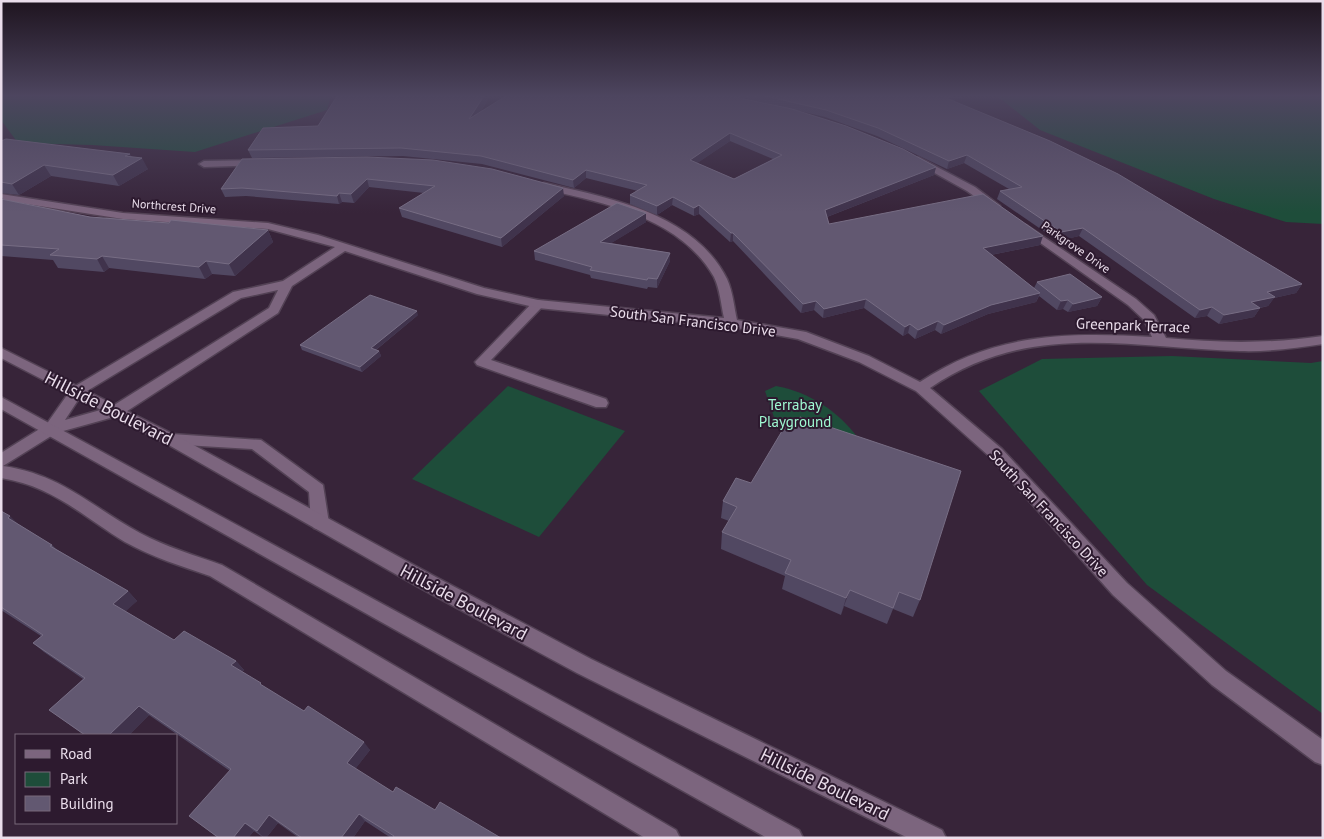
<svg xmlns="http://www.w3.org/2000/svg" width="1324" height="839" font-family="'PT Sans',sans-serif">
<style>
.green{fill:#1e4d3a}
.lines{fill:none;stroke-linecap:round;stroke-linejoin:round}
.lane-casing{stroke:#534255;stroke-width:3}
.street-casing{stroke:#534255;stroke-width:3}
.secondary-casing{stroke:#534255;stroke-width:3}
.lane{fill:#7c657e;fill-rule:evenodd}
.street{fill:#7c657e;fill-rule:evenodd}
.secondary{fill:#7c657e;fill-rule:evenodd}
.wall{fill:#514862;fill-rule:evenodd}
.shaded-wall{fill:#40334c}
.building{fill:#625871;stroke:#776d84;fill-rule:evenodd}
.labels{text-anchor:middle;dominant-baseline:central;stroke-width:4;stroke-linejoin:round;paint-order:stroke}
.far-street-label{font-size:12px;fill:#eaddeb;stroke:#2d1a2f}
.street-label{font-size:15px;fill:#eaddeb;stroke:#2d1a2f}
.park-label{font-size:15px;fill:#9ff9d2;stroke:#2d1a2f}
.near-street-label{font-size:18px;fill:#eaddeb;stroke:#2d1a2f}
</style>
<rect width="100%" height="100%" fill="#372439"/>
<g class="green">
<path d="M1 96H331L327 110 195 152 92 145 18 143 1 120Z"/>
<path d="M997 96H1323V224L1286 222 1214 199 1040 130Z"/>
<path d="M1172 356 1311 363 1323 361V714L1147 585 979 391 1042 359Z"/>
<path d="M508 386 625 431 539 537 412 479Z"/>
<path d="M776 386C809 392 838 411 858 438H785L777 426 765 391Z"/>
</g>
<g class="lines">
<defs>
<g id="lane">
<path d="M538 300 542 301 544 304 542 307 491 360 606 399 608 403 606 407H596L477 365 475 362 534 301Z"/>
<path d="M172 434 261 440 323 485 329 523 326 528 320 530 314 528 311 523 309 492 252 449 167 444 164 440 167 436Z"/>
</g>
<g id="street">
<path d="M918 157 975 187 1000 206 995 209 991 208 967 191 915 162 913 160Z"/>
<path d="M259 160 264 163 262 165 204 167 199 164 204 161Z"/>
<path d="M544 183C609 198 694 213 727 279 733 292 734 307 737 320L806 332 869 356 920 382C993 333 1068 332 1152 337L1144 320 1128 305 1022 230 1021 228 1026 225 1136 299 1154 315 1166 338C1219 343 1270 344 1323 336V344C1295 348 1268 352 1240 351 1128 348 1030 320 930 388L1002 449 1127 583 1226 671 1323 740V765L1315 762 1212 685 1113 595 990 457 916 391 859 362 798 339 731 327 538 308 477 294 345 251 292 286 278 313 121 415 56 433 3 466C63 475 90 506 140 533 166 547 194 555 222 565L676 830 680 838H645L210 576C181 566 152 557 125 542 82 516 53 486 1 478V453L46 425 72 388 233 292 283 281 335 247 268 229 123 219 1 200V194L123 213 268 223 318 235 484 288 538 300 724 318C721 305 720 289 714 277 679 216 602 203 540 188V184ZM278 290 269 308 111 407 65 420 82 394 241 298Z"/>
</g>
<g id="secondary">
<path d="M1 348 177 436 434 576 591 659 942 830 946 838H908L577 673 420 588 167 444 1 358Z"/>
<path d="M1 397 799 830 803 838H767L1 409Z"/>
</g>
</defs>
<use href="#lane" class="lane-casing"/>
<use href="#street" class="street-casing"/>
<use href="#secondary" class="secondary-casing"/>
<use href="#lane" class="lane"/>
<use href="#street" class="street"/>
<use href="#secondary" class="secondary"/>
</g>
<g class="wall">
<path d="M337 96H490L480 113 506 96H964L953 101 1302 284 1296 293 1274 298 1268 306 1260 308 1254 317 1219 324 1207 316 1195 318 1079 236 1058 241 997 199 1000 191 1009 189 964 163 947 169 877 136 825 117 795 110 936 167 934 175 827 217 829 224 1040 245 991 255 1034 288 1037 282 1102 297 1097 306 1068 312 1063 309 1057 310 1039 296 1036 302 988 314 941 334 935 330 915 339 908 333 903 336 864 308 823 318 814 310 801 313 733 241 730 242 699 214 694 216 672 205 657 215 630 204V195L638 191 586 178 574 188 482 164 403 156 252 158 248 150 318 126ZM734 97H740L782 107ZM730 141 773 159 734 179 697 163Z"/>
<path d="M1 141 132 157 148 169 119 186 51 176 19 195 1 193Z"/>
<path d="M242 159 564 196 502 247 402 217 399 208 424 193 369 187 354 203 342 202 339 204 246 196 225 197 221 189Z"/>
<path d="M1 196 4 200 90 217 268 230 273 242 235 276 212 274 205 279 109 268 104 272 58 268 53 260 1 256Z"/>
<path d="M646 213V222L611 243 670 253V261L657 288 648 287 647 289 591 278 590 275 535 260 534 251Z"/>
<path d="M418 315 376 350 379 351 381 356 362 372 302 350 300 345Z"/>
<path d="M736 478 920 600 913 617 893 609 887 624 844 606 841 615 782 589 785 576 721 549 722 532 729 521 721 518 723 501Z"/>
<path d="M1 511 18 524 52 545 56 549 128 591 137 601 125 611 174 640 236 661 244 670 242 672 264 687 370 750 355 769 393 792 435 810 501 838H391L365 821 353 838H299L278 823 266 838H264L254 831 248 838H218L189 816 230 771 149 715 129 735H84L49 710 83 679 44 652 33 643 41 636 1 610Z"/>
</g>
<g class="shaded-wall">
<path d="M484 96H490L471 127 469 119Z"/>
<path d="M952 96H964L944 106 946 98Z"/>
<path d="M730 133V141L690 168V160Z"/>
<path d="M130 154 135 162 142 158 148 169 119 186 113 175 125 156Z"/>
<path d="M967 155 964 163 947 169 949 161Z"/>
<path d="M44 165 51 176 19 195 12 184Z"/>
<path d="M936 167 934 175 824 218 825 210Z"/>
<path d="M586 170V178L574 188 573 180Z"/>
<path d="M367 179 369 187 354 203 351 194Z"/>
<path d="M563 188 564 196 502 247 501 238Z"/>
<path d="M339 193 342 202 339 204 337 196Z"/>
<path d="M673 197 672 205 657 215V206Z"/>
<path d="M699 205V214L694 216V208Z"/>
<path d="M646 213V222L600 250V242Z"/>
<path d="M1083 228 1079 236 1058 241 1061 232Z"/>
<path d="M268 230 273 242 235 276 229 264Z"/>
<path d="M731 233H733V241L730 242Z"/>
<path d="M1043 236 1040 245 980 257 983 248Z"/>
<path d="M670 253V261L657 288V279Z"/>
<path d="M102 256 109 268 104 272 97 259Z"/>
<path d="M206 261 212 274 205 279 199 267Z"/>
<path d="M1302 284 1296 293 1274 298 1268 306 1248 310 1260 308 1254 317 1219 324 1224 315 1251 302 1267 292Z"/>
<path d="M1040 293 1036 302 988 314 941 334 944 325 991 305Z"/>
<path d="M1102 297 1097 306 1068 312 1073 304Z"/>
<path d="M866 299 864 308 823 318 824 309Z"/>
<path d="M1068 300 1063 309 1057 310 1061 301Z"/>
<path d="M816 301 814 310 801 313 803 304Z"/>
<path d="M1212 307 1207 316 1195 318 1200 310Z"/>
<path d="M417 311 418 315 372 353 371 348Z"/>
<path d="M938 321 935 330 915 339 918 330Z"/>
<path d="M910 324 908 333 903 336 905 327Z"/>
<path d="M379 351 381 356 362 372 360 367Z"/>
<path d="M10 516 20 526 8 518Z"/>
<path d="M850 590 844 606 841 615 846 598Z"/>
<path d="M128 591 137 601 123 614 113 604Z"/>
<path d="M236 661 244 670 239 674 231 665Z"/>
<path d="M139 706 149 715 129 735H109Z"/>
<path d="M364 742 370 750 353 772 347 763Z"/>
<path d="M359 814 365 821 353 838H341Z"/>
<path d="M269 815 278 823 266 838H264L257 831Z"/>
<path d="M245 823 254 831 248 838H233Z"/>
</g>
<g class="building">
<path d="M337 96H484L469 119 506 96H730L792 109 846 126 903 149 936 167 825 210 829 224 983 194 1043 236 983 248 1040 293 991 305 944 325 938 321 918 330 910 324 905 327 866 299 824 309 816 301 803 304 733 233H731L699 205 694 208 673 197 657 206 630 195 647 185 586 170 573 180 481 156 401 148 248 150 263 128 318 126ZM730 133 782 155 734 179 690 160Z"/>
<path d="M765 96H952L946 98 1050 141 1118 174 1302 284 1267 292 1275 297 1251 302 1260 308 1224 315 1212 307 1200 310 1083 228 1061 232 1000 191 1022 187 967 155 949 161 878 128 826 110Z"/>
<path d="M6 139 130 154 125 156 142 158 113 175 44 165 12 184 1 182V141Z"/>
<path d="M367 157 433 160 492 169 563 188 501 238 399 208 435 186 367 179 351 194 339 193 337 196 242 188 221 189 242 159Z"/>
<path d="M1 199 90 217 169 223 171 220 268 230 229 264 206 261 199 267 102 256 97 259 50 255 59 249 1 245Z"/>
<path d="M617 203 646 213 600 242 670 253 657 279 648 278 647 280 590 270 592 267 534 251Z"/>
<path d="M1070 274 1102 297 1073 304 1068 300 1061 301 1037 282Z"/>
<path d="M370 295 417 311 371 348 379 351 360 367 300 345Z"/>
<path d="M800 417 961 471 920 600 899 592 893 608 850 590 846 598 785 573 791 560 722 532 737 507 723 501 736 478 751 483 788 421 796 424Z"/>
<path d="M1 511 10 516 8 518 52 545 50 546 128 591 113 604 174 640 184 631 236 661 231 665 261 683 260 684 304 711 308 706 364 742 347 763 393 792 396 787 435 810 440 802 501 838H393L394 836 359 814 341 838H302L269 815 257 831 245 823 233 838H219L189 816 231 769 139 706 109 735H85L49 710 85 678 33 643 43 635 1 607Z"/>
</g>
<linearGradient id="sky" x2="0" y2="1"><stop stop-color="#1e141f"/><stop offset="0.45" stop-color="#4d455f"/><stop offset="1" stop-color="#4d455f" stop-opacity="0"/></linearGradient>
<rect width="1324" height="213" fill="url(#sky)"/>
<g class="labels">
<g class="far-street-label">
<text transform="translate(174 206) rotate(4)">Northcrest Drive</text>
<text transform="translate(1076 247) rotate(35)">Parkgrove Drive</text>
</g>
<g class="street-label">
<text transform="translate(693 321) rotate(7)">South San Francisco Drive</text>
<text transform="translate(1133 325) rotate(2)">Greenpark Terrace</text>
<text transform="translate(1049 513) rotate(47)">South San Francisco Drive</text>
</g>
<g class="park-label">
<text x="795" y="404">Terrabay<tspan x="795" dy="17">Playground</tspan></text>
</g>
<g class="near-street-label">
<text transform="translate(109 408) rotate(27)">Hillside Boulevard</text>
<text transform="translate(464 602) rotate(28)">Hillside Boulevard</text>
<text transform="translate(825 784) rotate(26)">Hillside Boulevard</text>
</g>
</g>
<rect width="1324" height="839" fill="none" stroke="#eaddeb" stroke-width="5"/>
<rect x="15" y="734" width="162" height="90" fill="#2d1a2f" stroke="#79687a"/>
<rect x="25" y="750" width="25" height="8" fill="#7c657e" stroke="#79687a"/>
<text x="60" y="759" font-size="15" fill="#eaddeb">Road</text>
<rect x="25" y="772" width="25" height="15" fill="#1e4d3a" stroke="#79687a"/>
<text x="60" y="784" font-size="15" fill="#eaddeb">Park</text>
<rect x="25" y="796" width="25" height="15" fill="#625871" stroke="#79687a"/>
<text x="60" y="809" font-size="15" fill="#eaddeb">Building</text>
</svg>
